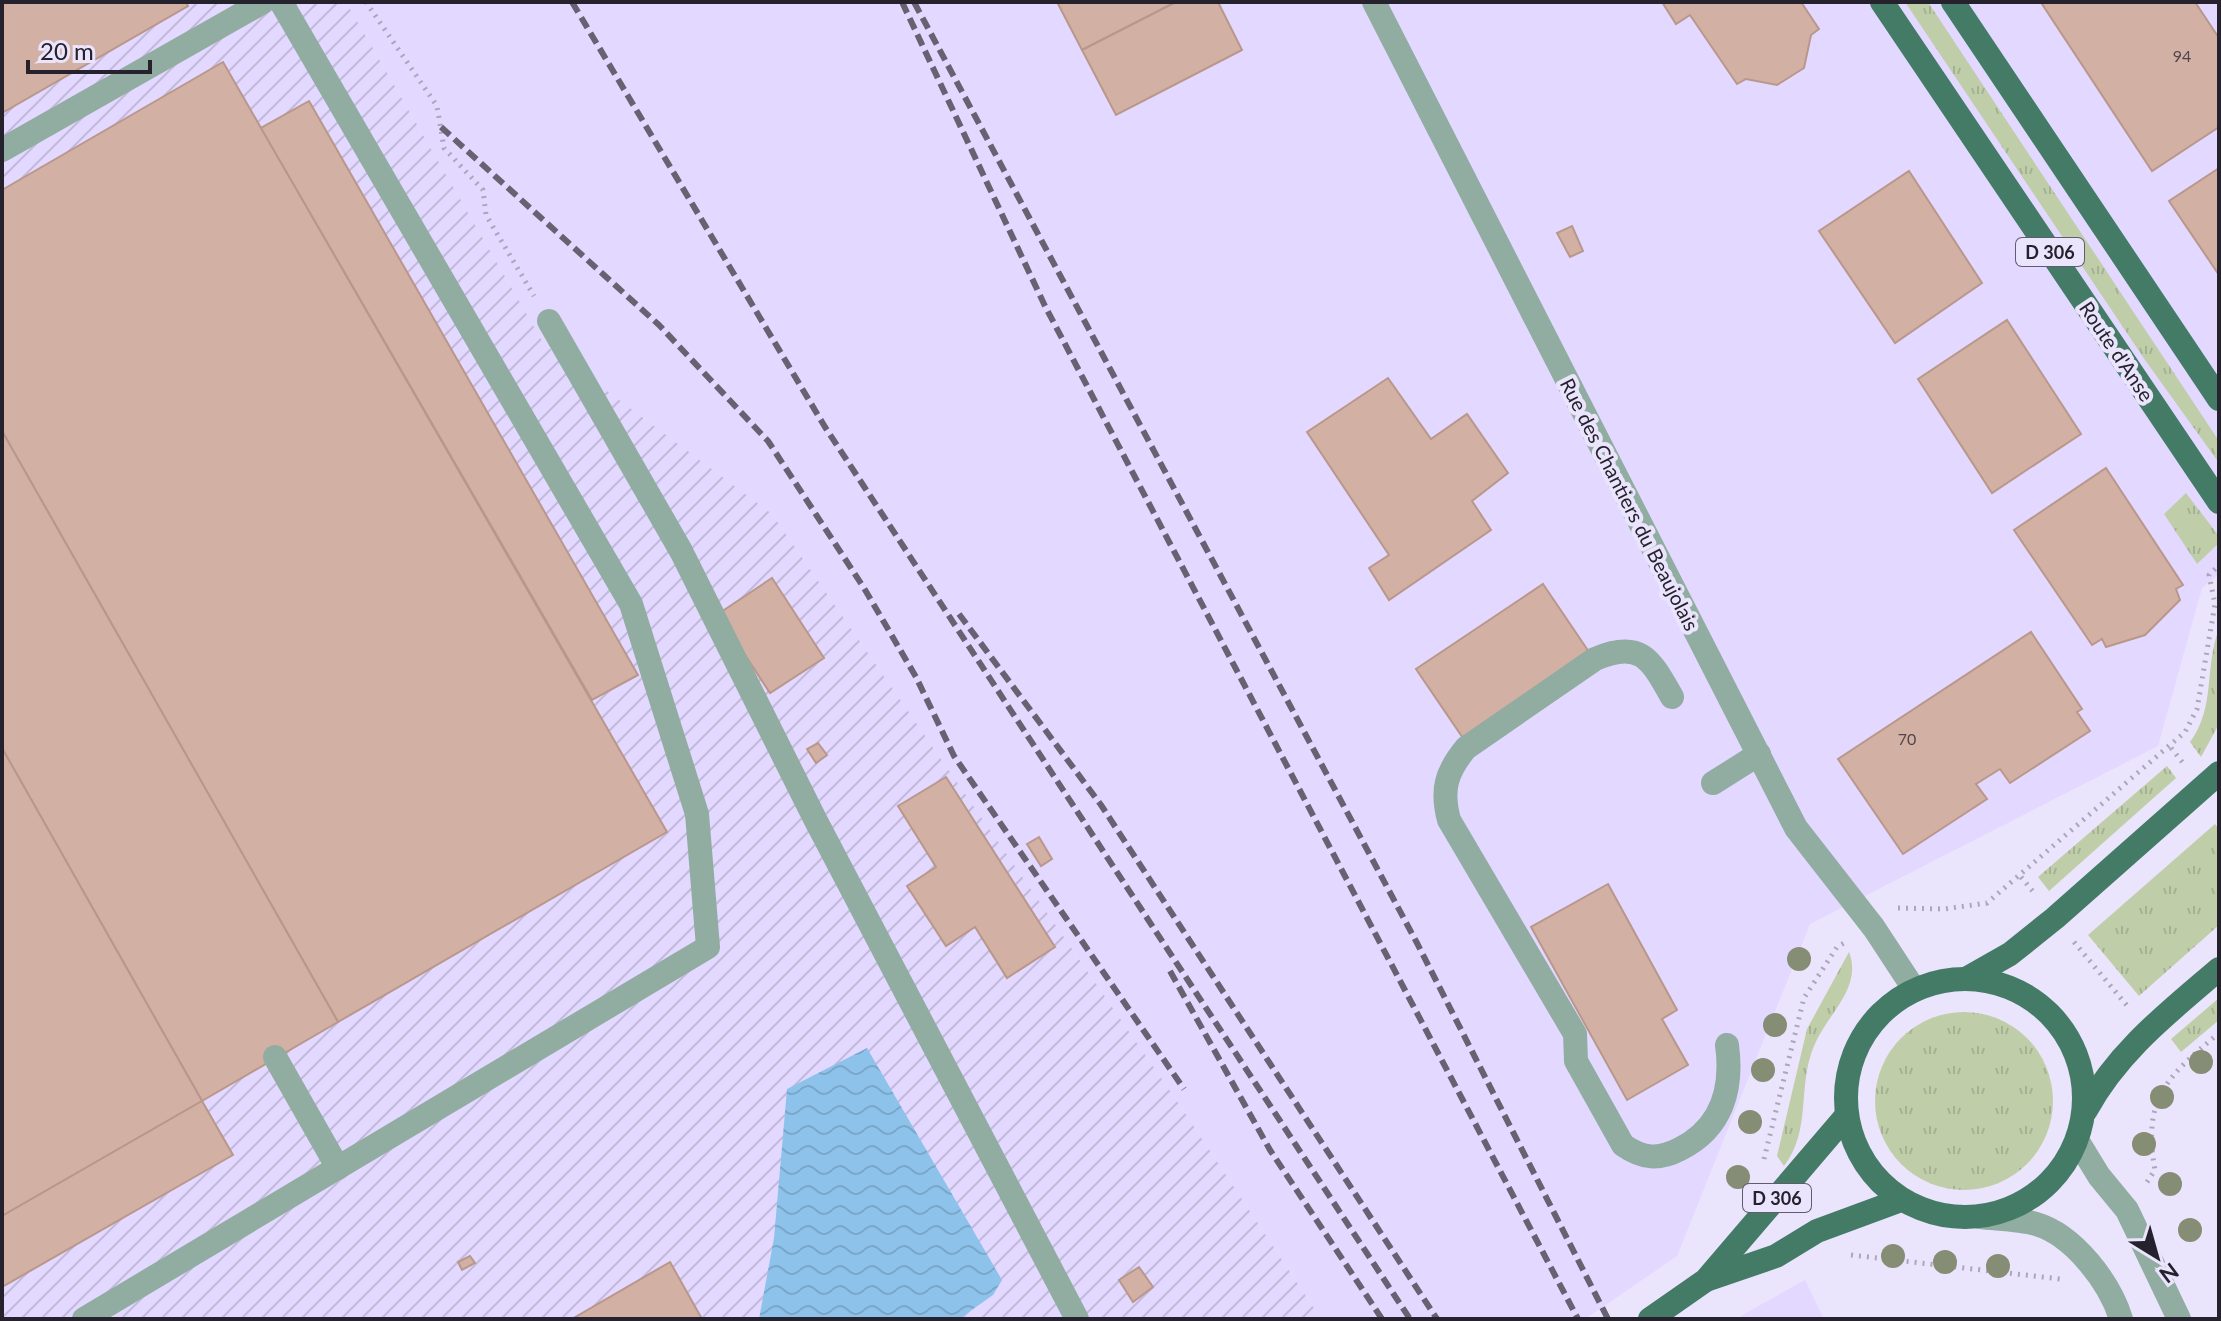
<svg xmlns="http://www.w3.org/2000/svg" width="2221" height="1321" font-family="Lato,sans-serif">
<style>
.built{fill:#e3d8ff}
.industrial{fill:url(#industrial-furrows)}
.grass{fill:url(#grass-tufts)}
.water{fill:url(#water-waves)}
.building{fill:#d3b0a4;stroke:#b9978b;stroke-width:2}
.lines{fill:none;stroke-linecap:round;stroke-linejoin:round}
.path{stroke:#aca6bb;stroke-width:5;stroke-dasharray:2 6;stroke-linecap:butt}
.lane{stroke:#91ada1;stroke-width:24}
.street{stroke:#91ada1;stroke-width:24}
.primary{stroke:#437b66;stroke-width:24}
.rail{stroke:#666271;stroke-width:6;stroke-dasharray:12 6;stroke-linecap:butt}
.tree{fill:#858d74}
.labels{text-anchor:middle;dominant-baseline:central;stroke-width:8;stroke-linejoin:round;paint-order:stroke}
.number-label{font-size:16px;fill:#50464b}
.shield{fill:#ebe4fd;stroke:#605c6b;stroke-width:2}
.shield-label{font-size:18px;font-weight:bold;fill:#25222d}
.street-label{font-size:20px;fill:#25222d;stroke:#ebe4fd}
</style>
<defs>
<pattern id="industrial-furrows" width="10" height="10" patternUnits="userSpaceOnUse" patternTransform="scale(2)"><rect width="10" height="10" fill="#e3d8ff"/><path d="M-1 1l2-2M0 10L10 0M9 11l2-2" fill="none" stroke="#c3b9db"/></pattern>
<pattern id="grass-tufts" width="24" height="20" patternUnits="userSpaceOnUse" patternTransform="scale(2)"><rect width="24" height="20" fill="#bfcea9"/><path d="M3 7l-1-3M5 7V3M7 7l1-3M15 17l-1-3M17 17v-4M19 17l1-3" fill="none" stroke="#a4b192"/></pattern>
<pattern id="water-waves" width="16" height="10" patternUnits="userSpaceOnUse" patternTransform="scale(2)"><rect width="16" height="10" fill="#8dc3eb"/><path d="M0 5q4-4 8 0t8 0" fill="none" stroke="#7aa7ca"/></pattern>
</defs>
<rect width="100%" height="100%" fill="#ebe4fd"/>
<g class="built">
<path d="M346 2H2219V574L2202 588 2158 746 1810 924 1677 1256 1585 1319H1321L1179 1104 772 514 544 344Z"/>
<path d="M1805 1280 1824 1319H1737L1746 1313Z"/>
</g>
<path class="industrial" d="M2 2H346L544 344 772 514 1179 1104 1321 1319H2Z"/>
<g class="grass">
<path d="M1905 2H1928L2219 441V463L2145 360Z"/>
<path d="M2186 493 2219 536V543L2197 564 2164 514Z"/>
<path d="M2219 629V724L2201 757 2190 742C2216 707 2204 667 2219 629Z"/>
<path d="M2167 766 2176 778 2049 891 2038 877Z"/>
<path d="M2215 824 2219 829V925L2139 996 2088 935Z"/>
<path d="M1849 952C1863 988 1827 1014 1814 1046 1797 1086 1812 1130 1784 1166L1777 1156 1807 1029Z"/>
<path d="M2219 998V1020L2181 1052 2171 1039Z"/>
<circle cx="1964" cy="1101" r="89"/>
</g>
<path class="water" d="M867 1048 1002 1280 993 1295 959 1319H759L774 1238 787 1089Z"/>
<g class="building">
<path d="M2 2H186L188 6 2 113Z"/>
<path d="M1057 2H1176L1082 50Z"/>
<path d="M1176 2H1218L1242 50 1116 115 1082 50Z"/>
<path d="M1662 2H1801L1819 29 1811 35 1804 68 1777 85 1746 79 1737 84 1690 15 1676 24Z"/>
<path d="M2045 2H2195L2219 38V127L2152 171 2042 4Z"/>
<path d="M223 62 667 832 338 1022 2 431V190Z"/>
<path d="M309 101 638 675 592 700 261 128Z"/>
<path d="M2219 168V275L2169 201Z"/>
<path d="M1909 171 1982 283 1895 343 1819 231Z"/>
<path d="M1572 226 1583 251 1570 257 1557 233Z"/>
<path d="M2007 320 2081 434 1992 493 1918 379Z"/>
<path d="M1388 378 1431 439 1467 414 1508 473 1472 501 1491 530 1389 600 1369 568 1389 555 1307 432Z"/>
<path d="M2 431 338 1022 202 1101 2 748Z"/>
<path d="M2106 468 2183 585 2176 589 2180 600 2145 635 2106 647 2102 639 2092 645 2014 530Z"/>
<path d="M772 578 824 658 770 693 718 614Z"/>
<path d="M1543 584 1589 652 1463 738 1416 669Z"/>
<path d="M2031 632 2082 709 2077 712 2090 731 2010 783 2000 769 1976 784 1987 799 1903 854 1838 759Z"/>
<path d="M818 743 827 755 816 763 807 749Z"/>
<path d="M2 748 202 1101 2 1216Z"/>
<path d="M946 777 1055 947 1007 978 975 927 946 946 907 886 936 867 898 806Z"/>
<path d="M1039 837 1052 859 1041 866 1027 844Z"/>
<path d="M1608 884 1677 1010 1662 1019 1688 1065 1627 1100 1531 927Z"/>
<path d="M202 1101 233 1155 2 1287V1216Z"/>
<path d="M470 1256 475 1263 462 1270 458 1262Z"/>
<path d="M670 1262 702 1319H572Z"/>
<path d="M1139 1267 1153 1287 1133 1302 1119 1280Z"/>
</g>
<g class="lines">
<g class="path">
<path d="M366 2 437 106 444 148 483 190 486 215 534 296"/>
<path d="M2171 748 2183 763"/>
<path d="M2021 877 2035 894"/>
<path d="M1898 908 1944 909 1987 903 2185 732 2197 709 2215 604 2209 575 2219 565"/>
<path d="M2074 942 2129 1008"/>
<path d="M1764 1159 1804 998 1837 947 1846 942"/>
<path d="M2147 1182 2155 1170C2142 1098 2167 1077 2219 1033"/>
<path d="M1851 1255 2060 1279"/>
</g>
<g class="lane">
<path d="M2 150 263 2"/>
<path d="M1672 697C1651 660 1641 639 1595 659L1466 748C1446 772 1441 790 1449 820L1575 1034 1576 1061 1623 1145C1643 1159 1659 1160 1680 1149 1722 1128 1733 1089 1727 1045"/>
<path d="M1713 783 1759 754"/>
<path d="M275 1057 338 1168"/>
<path d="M84 1319 708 947 697 814 631 604 281 2"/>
</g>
<g class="street">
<path d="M1374 2 1796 828 1874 928 1914 989"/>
<path d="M549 321 681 551 815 819 1077 1319"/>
<path d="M2077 1140 2099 1176 2127 1210 2179 1319"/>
<path d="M1980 1217C1998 1219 2019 1219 2036 1224 2074 1235 2110 1283 2121 1319"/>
</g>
<g class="primary">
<path d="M1882 2 2219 502"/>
<path d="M1953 2 2219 399"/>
<circle cx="1965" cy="1098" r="119"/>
<path d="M1966 979 2010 954 2055 918 2219 773"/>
<path d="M2086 1110C2118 1051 2169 1012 2219 969"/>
<path d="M1709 1279 1776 1256 1817 1231 1901 1200"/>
<path d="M1650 1319 1706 1280 1847 1115"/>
</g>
<g class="rail">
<path d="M572 2 825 427 1410 1319"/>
<path d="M902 2 1045 306 1578 1319"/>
<path d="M914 2 1417 943 1608 1319"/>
<path d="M441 127 659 325 768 441 864 588 916 677 954 756 1184 1089"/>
<path d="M959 614 1101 805 1437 1319"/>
<path d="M1170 971 1270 1150 1382 1319"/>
</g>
</g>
<g class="tree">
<circle cx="1799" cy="959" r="12"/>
<circle cx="1775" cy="1025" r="12"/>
<circle cx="2201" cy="1062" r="12"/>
<circle cx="1763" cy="1070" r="12"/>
<circle cx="2162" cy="1097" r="12"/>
<circle cx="1750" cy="1122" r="12"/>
<circle cx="2144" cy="1144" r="12"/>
<circle cx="1738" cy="1177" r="12"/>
<circle cx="2170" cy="1184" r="12"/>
<circle cx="2190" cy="1230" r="12"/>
<circle cx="1893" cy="1256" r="12"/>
<circle cx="1945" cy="1262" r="12"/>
<circle cx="1998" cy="1266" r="12"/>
</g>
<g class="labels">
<g class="number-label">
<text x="2182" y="55">94</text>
<text x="1907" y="738">70</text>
</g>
<g class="shield">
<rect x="2016" y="238" width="68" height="28" rx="6"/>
<rect x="1743" y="1184" width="68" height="28" rx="6"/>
</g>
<g class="shield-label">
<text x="2050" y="252">D 306</text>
<text x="1777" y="1198">D 306</text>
</g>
<g class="street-label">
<text transform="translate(2117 351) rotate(56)">Route d'Anse</text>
<text transform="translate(1630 504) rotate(63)">Rue des Chantiers du Beaujolais</text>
</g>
</g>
<rect width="2221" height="1321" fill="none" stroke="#25222d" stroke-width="8"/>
<g transform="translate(2157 1257) rotate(143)" stroke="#ebe4fd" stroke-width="6" paint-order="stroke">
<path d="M0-6L14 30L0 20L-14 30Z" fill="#25222d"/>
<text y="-12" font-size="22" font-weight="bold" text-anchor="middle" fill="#25222d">N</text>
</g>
<path d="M28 60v12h122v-12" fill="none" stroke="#25222d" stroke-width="4"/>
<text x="40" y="60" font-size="24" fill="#25222d" stroke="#ebe4fd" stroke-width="6" paint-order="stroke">20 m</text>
</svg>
